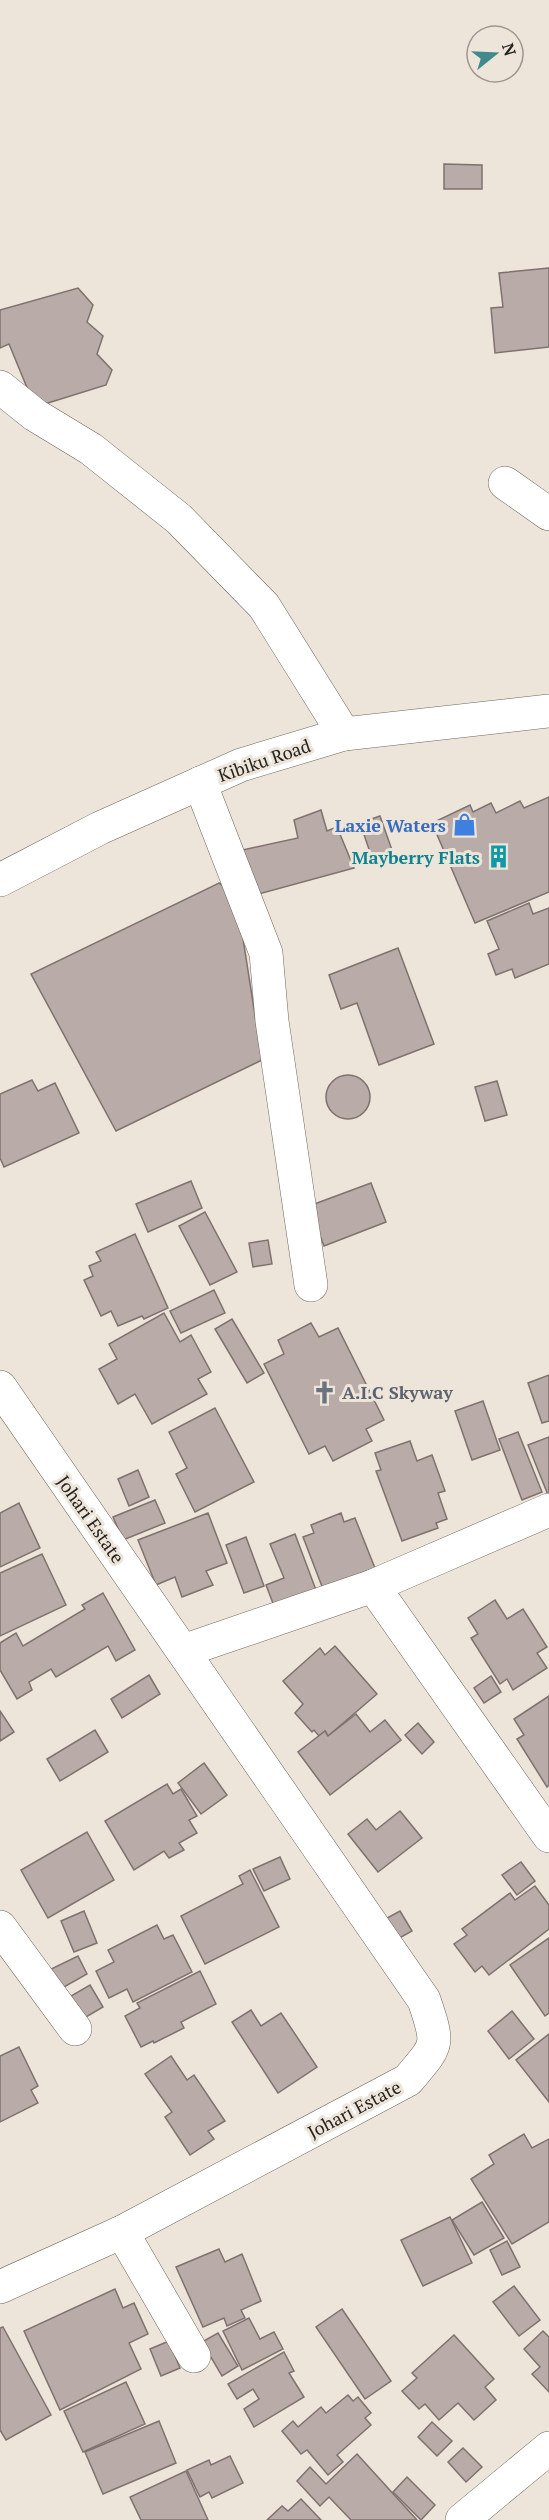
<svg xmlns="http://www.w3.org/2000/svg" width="549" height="2520" font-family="'PT Serif',serif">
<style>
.building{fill:#b9aba7;stroke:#7f726e;stroke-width:1.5}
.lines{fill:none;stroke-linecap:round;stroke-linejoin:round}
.minor-casing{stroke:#6e675d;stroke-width:34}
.minor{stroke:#fff;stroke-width:33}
.labels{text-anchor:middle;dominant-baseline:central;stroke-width:6;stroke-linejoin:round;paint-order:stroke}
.street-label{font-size:18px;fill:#26231f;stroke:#ede5da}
.shop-label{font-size:18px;font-weight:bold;fill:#366cbe;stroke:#ede5da;text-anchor:end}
.culture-label{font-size:18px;font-weight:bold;fill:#0d838f;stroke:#ede5da;text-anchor:end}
.worship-label{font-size:18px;font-weight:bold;fill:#5b616d;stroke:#ede5da;text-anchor:start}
</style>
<rect width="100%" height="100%" fill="#ede5da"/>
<g class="building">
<path d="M444 164 482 165V189H444Z"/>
<path d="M549 268V347L495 353 491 308 503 307 499 273Z"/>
<path d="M78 288 93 305 87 322 103 336 97 354 112 370 106 385 35 407 9 344 0 348V310Z"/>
<path d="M549 797V892L475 923 432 823 470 805 473 812 491 803 496 813 520 801 524 808Z"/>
<path d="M321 810 327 831 337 827 354 868 251 896 238 851 298 838 294 820Z"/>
<path d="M380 816 392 850 372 858 360 823Z"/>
<path d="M219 883 236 894 262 1060 116 1131 31 974Z"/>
<path d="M529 903 533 914 549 908V964L515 978 512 969 496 975 488 954 499 949 487 921Z"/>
<path d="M398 948 434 1044 379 1065 357 1003 341 1009 329 975Z"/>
<circle cx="348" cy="1097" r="22"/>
<path d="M32 1080 38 1091 55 1083 79 1133 4 1167 0 1158V1094Z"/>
<path d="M497 1081 507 1115 485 1121 475 1087Z"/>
<path d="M191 1181 202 1208 148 1232 136 1204Z"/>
<path d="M371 1183 386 1222 324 1246 309 1206Z"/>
<path d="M205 1212 237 1272 210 1285 179 1226Z"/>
<path d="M135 1234 168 1308 144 1319 142 1316 118 1326 111 1311 101 1316 84 1280 93 1276 89 1266 101 1261 96 1252Z"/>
<path d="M268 1240 272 1264 253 1267 249 1243Z"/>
<path d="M214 1290 225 1313 181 1333 170 1311Z"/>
<path d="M164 1313 180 1342 191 1335 211 1372 198 1379 207 1394 152 1424 135 1394 118 1404 99 1369 117 1359 109 1344Z"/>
<path d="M232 1319 264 1373 247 1383 215 1329Z"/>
<path d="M311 1323 319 1337 338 1328 384 1420 366 1429 372 1441 333 1461 325 1446 309 1454 264 1364 284 1354 278 1340Z"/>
<path d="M549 1375V1421L542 1423 528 1383Z"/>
<path d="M483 1401 500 1450 472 1460 455 1411Z"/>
<path d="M215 1408 254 1482 195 1512 176 1474 187 1468 169 1432Z"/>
<path d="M518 1432 542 1492 522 1500 499 1439Z"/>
<path d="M549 1437V1495H548L528 1445Z"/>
<path d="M410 1441 417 1461 432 1455 445 1491 438 1493 447 1519 436 1523 438 1528 402 1541 376 1471 381 1470 375 1453Z"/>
<path d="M138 1470 149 1497 129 1506 118 1479Z"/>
<path d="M155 1500 165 1523 123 1540 113 1517Z"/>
<path d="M19 1503 40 1548 0 1567V1513Z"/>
<path d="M208 1513 227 1563 206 1571 213 1585 182 1597 175 1577 156 1585 138 1540Z"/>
<path d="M341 1513 344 1522 355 1518 375 1568 323 1589 303 1537 314 1533 311 1525Z"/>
<path d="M295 1534 316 1590 274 1606 266 1585 284 1578 270 1544Z"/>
<path d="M246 1537 264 1586 244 1593 226 1545Z"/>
<path d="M42 1554 66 1605 0 1636V1573Z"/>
<path d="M103 1593 135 1650 116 1661 108 1646 56 1677 51 1669 29 1682 32 1690 17 1699 0 1670V1643L16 1633 23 1646 85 1609 82 1605Z"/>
<path d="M495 1600 507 1619 523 1609 547 1647 537 1653 547 1668 513 1690 507 1679 500 1684 471 1638 478 1634 468 1618Z"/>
<path d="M335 1646 377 1694 328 1736 325 1731 319 1736 314 1730 312 1732 295 1713 303 1704 283 1681 320 1648 325 1655Z"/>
<path d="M149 1675 160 1694 122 1718 111 1699Z"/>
<path d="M491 1676 501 1692 484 1703 474 1688Z"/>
<path d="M549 1696V1785L547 1787 517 1739 524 1735 514 1719Z"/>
<path d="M0 1711 14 1732 0 1741Z"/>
<path d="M356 1714 370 1732 385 1720 401 1740 330 1795 298 1752 325 1731 328 1736Z"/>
<path d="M418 1723 434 1742 422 1754 405 1735Z"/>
<path d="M95 1730 108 1752 60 1781 47 1759Z"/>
<path d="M204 1763 227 1795 201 1814 178 1783Z"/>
<path d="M167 1784 173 1794 181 1789 197 1816 189 1820 197 1833 179 1843 184 1850 169 1858 164 1851 134 1870 105 1821Z"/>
<path d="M400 1811 422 1838 378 1872 348 1834 367 1819 376 1830Z"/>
<path d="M87 1832 114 1880 48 1918 21 1870Z"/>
<path d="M280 1857 290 1879 264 1891 253 1869Z"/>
<path d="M521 1862 535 1881 517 1895 502 1875Z"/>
<path d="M250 1870 279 1927 205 1964 181 1916 243 1884 239 1876Z"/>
<path d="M535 1886 549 1905V1929L489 1975 482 1966 475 1972 454 1944 467 1935 462 1929 510 1893 515 1900Z"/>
<path d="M84 1911 97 1943 74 1952 61 1921Z"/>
<path d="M400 1911 412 1931 387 1945 376 1924Z"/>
<path d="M157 1925 164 1939 173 1935 192 1972 133 2002 127 1989 109 1998 96 1971 114 1962 108 1950Z"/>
<path d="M549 1938V2013L545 2016 510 1965Z"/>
<path d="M78 1956 87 1974 57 1991 47 1971Z"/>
<path d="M200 1971 216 2004 181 2022 184 2028 154 2043 153 2041 141 2047 125 2016 140 2008 137 2003Z"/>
<path d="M90 1985 103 2007 81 2020 71 1996Z"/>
<path d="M251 2010 261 2026 281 2013 317 2067 278 2093 232 2022Z"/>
<path d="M512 2011 534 2039 509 2059 488 2031Z"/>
<path d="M549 2034V2102L516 2060Z"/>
<path d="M19 2047 38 2086 31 2090 38 2103 0 2122V2056Z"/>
<path d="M171 2056 187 2080 194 2075 225 2121 208 2131 214 2139 190 2155 165 2117 172 2112 145 2074Z"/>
<path d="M524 2134 532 2148 549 2139V2222L512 2244 471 2179 494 2164 489 2155Z"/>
<path d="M482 2202 504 2238 474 2255 452 2220Z"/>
<path d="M450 2217 472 2263 423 2286 401 2240Z"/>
<path d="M507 2241 520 2267 502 2275 490 2250Z"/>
<path d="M219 2249 225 2262 242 2254 261 2301 241 2310 245 2318 227 2326 224 2318 203 2327 176 2267Z"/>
<path d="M514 2286 540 2320 519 2336 493 2302Z"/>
<path d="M115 2289 123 2308 134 2303 148 2334 129 2343 141 2369 60 2410 24 2331Z"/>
<path d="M342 2309 391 2381 365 2399 316 2327Z"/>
<path d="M249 2318 260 2339 274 2332 283 2349 242 2370 223 2331Z"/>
<path d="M3 2327 51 2415 6 2440 0 2430V2328Z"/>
<path d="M543 2331 549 2337V2392L532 2374 540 2367 524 2349Z"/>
<path d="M218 2333 238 2366 222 2376 202 2342Z"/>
<path d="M454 2335 494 2379 485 2387 496 2400 474 2420 458 2403 439 2420 425 2404 419 2409 402 2391 417 2378 412 2373Z"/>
<path d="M169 2341 180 2368 161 2376 150 2349Z"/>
<path d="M284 2352 294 2371 289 2373 304 2397 254 2427 244 2409 259 2399 253 2389 237 2399 228 2384Z"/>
<path d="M126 2382 145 2424 83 2452 64 2411Z"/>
<path d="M348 2395 353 2401 358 2397 371 2413 365 2418 371 2425 337 2455 343 2462 328 2475 307 2450 301 2454 282 2431 293 2421 298 2427 321 2407 326 2413Z"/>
<path d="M159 2421 176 2463 103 2494 85 2452Z"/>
<path d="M432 2422 452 2441 437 2456 418 2437Z"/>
<path d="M463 2448 482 2467 466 2482 448 2462Z"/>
<path d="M357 2454 417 2520H351L329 2497 320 2506 297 2481 310 2467 326 2484Z"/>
<path d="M230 2456 243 2483 212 2498 209 2492 200 2497 187 2470 209 2460 211 2465Z"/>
<path d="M186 2471 208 2520H141L130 2497Z"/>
<path d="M407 2477 435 2505 421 2520 393 2492Z"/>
<path d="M301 2499 321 2520H267L282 2506 288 2511Z"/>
</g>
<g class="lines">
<defs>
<g id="minor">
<path d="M0 387 35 415 91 449 179 519 264 606 344 734"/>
<path d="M505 483 549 514"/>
<path d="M200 783 266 953 272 1021 311 1285"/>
<path d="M0 880 100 828 241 765 344 734 549 711"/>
<path d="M0 1387 424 2000C440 2047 438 2044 408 2080L122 2232 0 2287"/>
<path d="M373 1586 549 1836"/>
<path d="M183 1651 373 1586 549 1510"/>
<path d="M0 1927 75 2029"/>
<path d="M122 2232 194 2356"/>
<path d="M462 2520 549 2448"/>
</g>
</defs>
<use href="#minor" class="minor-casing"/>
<use href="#minor" class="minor"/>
</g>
<defs>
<symbol id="shop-bare" viewBox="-9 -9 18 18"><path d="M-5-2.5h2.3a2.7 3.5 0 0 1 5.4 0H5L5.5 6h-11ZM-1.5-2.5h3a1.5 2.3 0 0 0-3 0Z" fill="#3f7fe0" stroke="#ede5da" stroke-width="2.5" paint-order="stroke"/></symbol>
<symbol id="building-bare" viewBox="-9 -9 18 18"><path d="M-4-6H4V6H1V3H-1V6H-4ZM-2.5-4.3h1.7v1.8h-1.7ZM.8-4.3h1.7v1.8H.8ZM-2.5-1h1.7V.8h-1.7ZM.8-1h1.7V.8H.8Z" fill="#0f9aa8" stroke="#ede5da" stroke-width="2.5" paint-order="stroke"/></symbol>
<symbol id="church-bare" viewBox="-9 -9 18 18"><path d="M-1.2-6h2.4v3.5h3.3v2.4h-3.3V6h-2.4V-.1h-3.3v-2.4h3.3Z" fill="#6b7280" stroke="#ede5da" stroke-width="2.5" paint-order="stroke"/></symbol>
</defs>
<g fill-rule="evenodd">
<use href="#shop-bare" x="448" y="808" width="33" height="33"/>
<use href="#building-bare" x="482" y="840" width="33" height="33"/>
<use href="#church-bare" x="308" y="1376" width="33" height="33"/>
</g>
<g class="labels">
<g class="street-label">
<text transform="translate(264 760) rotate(-19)">Kibiku Road</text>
<text transform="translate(91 1519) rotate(55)">Johari Estate</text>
<text transform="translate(354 2109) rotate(-28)">Johari Estate</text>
</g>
<g class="shop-label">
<text x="446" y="825">Laxie Waters</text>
</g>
<g class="culture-label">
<text x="480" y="857">Mayberry Flats</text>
</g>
<g class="worship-label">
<text x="342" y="1392">A.I.C Skyway</text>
</g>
</g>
<g transform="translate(495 54) rotate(72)"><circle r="28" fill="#ede5da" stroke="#9d978f" stroke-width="1.5"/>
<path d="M0-4.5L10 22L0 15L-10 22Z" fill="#418a8c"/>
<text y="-9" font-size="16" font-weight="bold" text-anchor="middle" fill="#26231f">N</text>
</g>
</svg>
